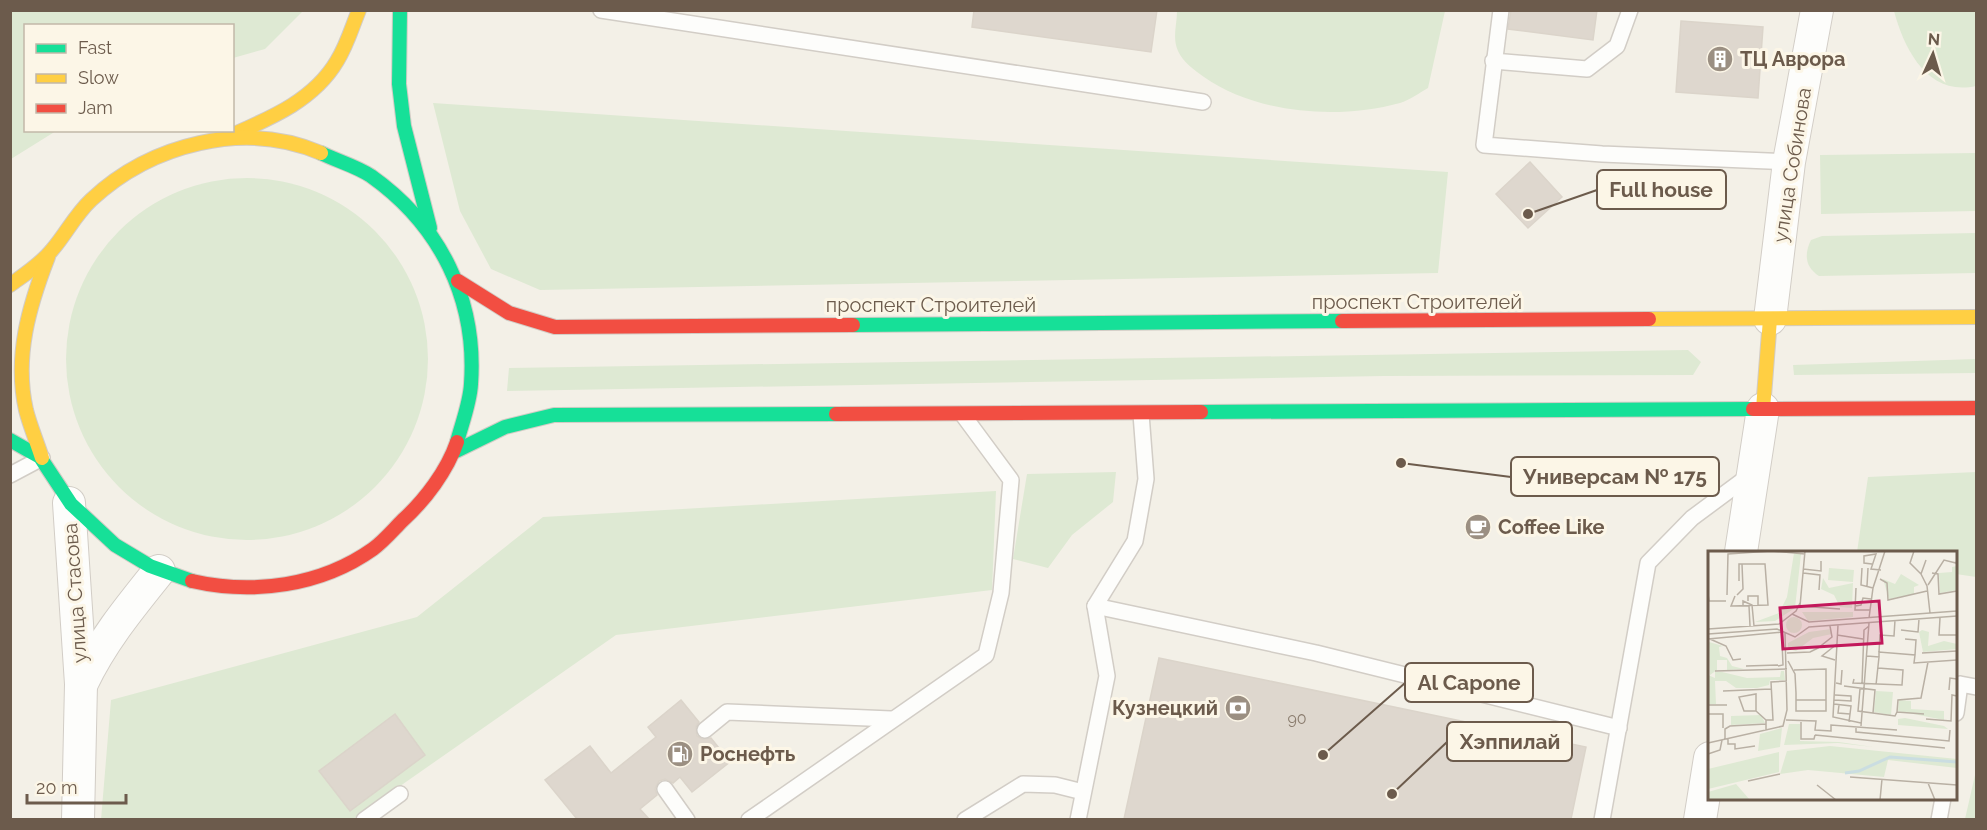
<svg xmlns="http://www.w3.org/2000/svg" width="1987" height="830" font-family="Raleway,sans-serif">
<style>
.green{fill:#dee9d3}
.building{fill:#ded7ce;stroke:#dbd4ca;stroke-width:1.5}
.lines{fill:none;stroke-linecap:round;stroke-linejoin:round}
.lane-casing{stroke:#d2cdc6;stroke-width:18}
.street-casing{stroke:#d2cdc6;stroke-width:34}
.fast-casing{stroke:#d2ccc5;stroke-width:16}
.slow-casing{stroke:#d2ccc5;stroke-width:16}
.jam-casing{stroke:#d2ccc5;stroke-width:16}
.lane{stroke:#fdfdfb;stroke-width:15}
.street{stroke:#fdfdfb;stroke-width:32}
.fast{stroke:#16e098;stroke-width:14}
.slow{stroke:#ffcf43;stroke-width:14}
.jam{stroke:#f24e42;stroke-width:14}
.labels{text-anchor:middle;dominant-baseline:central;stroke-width:6;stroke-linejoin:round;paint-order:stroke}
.number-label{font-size:16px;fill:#8a7c6e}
.poi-label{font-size:20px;font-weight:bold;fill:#6c5b4c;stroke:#fcf6e7;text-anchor:start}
.street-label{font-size:20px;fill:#6c5b4c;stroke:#fcf6e7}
.inset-river{fill:none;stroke:#cadde1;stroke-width:3}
.inset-road{fill:none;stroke:#b9b0a4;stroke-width:1.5}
.view{fill:#c2185b;fill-opacity:0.15;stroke:#c2185b;stroke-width:3}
.inset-edge{fill:none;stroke:#6c5b4c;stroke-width:3}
.leader{fill:none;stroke:#6c5b4c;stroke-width:2}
.callout-dot{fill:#6c5b4c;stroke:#fcf6e7;stroke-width:2}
.callout{fill:#fcf6e7;stroke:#6c5b4c;stroke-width:2}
.callout-label{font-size:21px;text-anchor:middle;font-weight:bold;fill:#6c5b4c}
</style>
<rect width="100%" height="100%" fill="#f3f0e7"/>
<g class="green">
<path d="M11 10H303V11L265 49 233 58 232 26H26V130L56 131 11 159Z"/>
<path d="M1177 11V10L1445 11 1428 88C1419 93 1410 100 1400 103 1338 120 1257 114 1204 77 1194 70 1183 62 1178 51 1172 37 1177 25 1177 11Z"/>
<path d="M1894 11H1976V86C1928 97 1904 49 1894 11Z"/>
<path d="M433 103 1448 172 1438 273 540 290 491 269 460 211Z"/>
<path d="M1976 153V211L1821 214 1820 155Z"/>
<circle cx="247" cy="359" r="181"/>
<path d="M1976 233V273L1819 276C1805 267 1804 254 1811 240L1822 236Z"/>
<path d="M1688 350 1701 362 1693 375 1384 376 507 391 509 368Z"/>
<path d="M1976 359V373L1794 375 1793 365Z"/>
<path d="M1116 472 1113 502 1072 535 1048 568 1013 559 1027 474Z"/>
<path d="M1976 472V577L1956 574V552H1857L1868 477Z"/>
<path d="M996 491 992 590 616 635 353 819 101 820 111 700 417 617 543 517Z"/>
<path d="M1976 772V819H1965L1975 775Z"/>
</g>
<g class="building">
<path d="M974 10H1157L1151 52 972 27Z"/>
<path d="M1511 10H1597L1593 40 1508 29Z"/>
<path d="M1681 21 1763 27 1758 98 1676 92Z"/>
<path d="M1530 162 1562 197 1528 228 1496 194Z"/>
<path d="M1159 658 1586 747 1571 819H1124Z"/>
<path d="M681 700 699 722 696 727 697 736 702 739 711 738 730 762 692 792 680 777 673 783 665 779 659 781 655 789 657 795 640 809 649 819H577L545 780 590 746 611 773 656 737 648 727Z"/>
<path d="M395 714 425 755 350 811 319 771Z"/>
</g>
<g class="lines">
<defs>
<g id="lane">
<path d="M601 10 1203 102"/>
<path d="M1501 10 1484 145 1602 154 1789 162"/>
<path d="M1493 61 1587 69 1617 46 1630 10"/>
<path d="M10 475 42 458"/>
<path d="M1095 606 1316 653 1619 728"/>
<path d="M1956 713 1960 684 1976 687"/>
<path d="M705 730 727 712 891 719"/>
<path d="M665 789 687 820"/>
<path d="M364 820 400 794"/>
<path d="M749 820 986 655 1001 593 1011 480 963 415"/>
<path d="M965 820 1023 784 1055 785 1083 792"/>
<path d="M1078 820 1107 676 1095 606 1135 541 1146 479 1141 414"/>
<path d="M1602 820 1648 563 1692 518 1750 475"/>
<path d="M1939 820 1943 798"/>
</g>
<g id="street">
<path d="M1770 319 1789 162 1817 10"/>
<path d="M69 503 81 684 78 820"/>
<path d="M1741 552 1763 409"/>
<path d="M82 683C102 641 130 607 159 571"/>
<path d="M1700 820 1710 758"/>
</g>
<g id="fast">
<path d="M400 10 399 84 404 126 430 228"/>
<path d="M321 153C337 161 356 166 371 176 440 225 477 299 471 384 470 403 462 423 457 442"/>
<path d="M853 325 1342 321"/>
<path d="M1201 412 1753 409"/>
<path d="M10 440 40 457 71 504 115 545 150 566 192 581"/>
<path d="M456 451 505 427 554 415 836 414"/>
</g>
<g id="slow">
<path d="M232 135C271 118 314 100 337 61 347 45 352 27 359 10"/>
<path d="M10 285C25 274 41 264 52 250 66 234 75 215 91 200 151 144 244 120 321 153"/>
<path d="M1649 319 1976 317"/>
<path d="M1763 409 1770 319"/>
<path d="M42 458C37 442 30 426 26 410 14 357 29 306 48 257"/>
</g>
<g id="jam">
<path d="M458 281 509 313 555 327 853 325"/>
<path d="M1342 321 1649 319"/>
<path d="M1753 409 1976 408"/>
<path d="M836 414 1201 412"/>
<path d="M192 581C253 595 321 586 373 549 384 541 393 530 403 520 425 500 447 471 457 442"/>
</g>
</defs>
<use href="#lane" class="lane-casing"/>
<use href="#street" class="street-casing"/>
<use href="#fast" class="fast-casing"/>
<use href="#slow" class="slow-casing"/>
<use href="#jam" class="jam-casing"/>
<use href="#lane" class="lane"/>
<use href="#street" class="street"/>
<use href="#fast" class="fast"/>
<use href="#slow" class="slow"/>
<use href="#jam" class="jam"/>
</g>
<defs>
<symbol id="building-disc" viewBox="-11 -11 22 22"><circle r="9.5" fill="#9b8f82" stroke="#fcf6e7"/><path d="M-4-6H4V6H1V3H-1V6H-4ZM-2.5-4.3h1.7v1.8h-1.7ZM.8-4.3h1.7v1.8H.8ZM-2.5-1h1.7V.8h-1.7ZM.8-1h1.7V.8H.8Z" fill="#fff"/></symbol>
<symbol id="cafe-disc" viewBox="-11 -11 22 22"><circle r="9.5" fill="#9b8f82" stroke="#fcf6e7"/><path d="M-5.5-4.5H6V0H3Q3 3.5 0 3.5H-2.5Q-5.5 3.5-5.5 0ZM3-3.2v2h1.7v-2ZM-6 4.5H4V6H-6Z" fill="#fff"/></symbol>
<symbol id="bank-disc" viewBox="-11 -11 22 22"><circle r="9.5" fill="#9b8f82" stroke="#fcf6e7"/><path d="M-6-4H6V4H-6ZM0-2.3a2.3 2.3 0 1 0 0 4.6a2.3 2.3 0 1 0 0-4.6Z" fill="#fff"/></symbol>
<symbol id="fuel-disc" viewBox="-11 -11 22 22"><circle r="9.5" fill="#9b8f82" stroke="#fcf6e7"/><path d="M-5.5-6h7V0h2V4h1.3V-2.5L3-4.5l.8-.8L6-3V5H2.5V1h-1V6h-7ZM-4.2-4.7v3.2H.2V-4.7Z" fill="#fff"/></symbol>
</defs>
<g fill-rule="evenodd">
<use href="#building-disc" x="1705" y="44" width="30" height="30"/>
<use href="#cafe-disc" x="1463" y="512" width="30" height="30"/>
<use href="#bank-disc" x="1223" y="693" width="30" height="30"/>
<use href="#fuel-disc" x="665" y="739" width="30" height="30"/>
</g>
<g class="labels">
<g class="number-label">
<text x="1297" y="718">90</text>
</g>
<g class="poi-label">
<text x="1740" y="59">ТЦ Аврора</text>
<text x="1498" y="527">Coffee Like</text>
<text x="1218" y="708" text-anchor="end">Кузнецкий</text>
<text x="700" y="754">Роснефть</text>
</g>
<g class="street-label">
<text transform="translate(1792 165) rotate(-81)">улица Собинова</text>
<text x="1417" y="302">проспект Строителей</text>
<text x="931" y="305">проспект Строителей</text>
<text transform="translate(75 593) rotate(-94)">улица Стасова</text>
</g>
</g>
<g transform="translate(1708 551)">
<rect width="249" height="249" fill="#f3f0e7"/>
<path d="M86 2 93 3 87 57 67 70 47 71 71 62 79 46ZM249 15V39L232 42 231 22 244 21V16ZM121 17 146 19 145 31 120 29ZM193 23 211 34 206 36V43L181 48 175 28 187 33ZM115 27 121 37 145 32 144 57 132 56 126 44 113 38ZM94 61H145V66L100 70ZM78 74a8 8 0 1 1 16 0a8 8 0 1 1-16 0ZM123 78 124 83 105 87 88 100 80 98V92L101 81ZM214 79 221 81 220 95 236 90 249 93V98L215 101 211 81ZM1 91 15 95 11 96 12 105 19 107 24 115 36 118 19 119V109H9V119L2 124ZM73 120H76L77 129H62L61 134 49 137H28L18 130H7L8 153H0V124L7 127V121H14L39 127 72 126ZM168 140 185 141 183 164 166 161ZM191 149 203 150V158L236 160V169L190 160ZM53 164 57 172 23 174V165ZM197 167 236 175 240 178 190 174V168ZM81 173H92V190L131 191 165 196 130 192 76 194ZM74 177 72 196 50 200 52 183ZM122 195 249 208V217L180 209 176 226 100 219 72 223 79 200ZM71 201V221L0 238V218ZM28 233 42 249H0V241Z" fill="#dee9d3"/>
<path class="inset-river" d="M137 222 151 220 182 206 249 211"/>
<path class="inset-road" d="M63 0 97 3M206 0 202 12 213 23M218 9 213 23 219 35 222 62M164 13 156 12V5L168 3 163 18 173 19M154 17 153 34 165 37M95 18 113 20V10M95 22 112 24 111 39M224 22 230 23 231 43 249 40M172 28 179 32 180 49 219 40M31 30V13H34M220 34 236 9 248 12 249 9M159 35 160 17M148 37 147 59H162M0 43 1 50H18M19 44 20 3 63 0M27 45 23 55 60 54 57 13H34L35 38 29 44M40 50V45H50V54M35 55V50L44 54 46 75M41 55 42 75M92 55 132 58M92 55 97 0M147 55 153 54 155 47 163 48M84 63 101 71 249 60M161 67 165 37 177 0M232 67 231 84H249M130 74 125 166 153 172M0 78 71 73 88 60 92 52M193 79 210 81 211 68M0 83 69 78 87 86 101 76 249 65M129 84 155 88M0 88 74 81M2 88 18 95 25 109 33 108M197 88 208 89 207 104M171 101 172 84 186 85 187 69M79 102 102 101 110 97 124 86 122 75M214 102 249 100M159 105 171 106V101L207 104 206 112 249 109M127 109 114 105 129 93M80 110 87 123 88 142V160H118V149H88M38 115 70 114M70 115 75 114 74 91M86 119 118 118V149M7 120 79 118M146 128 145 132 194 134 195 119 170 117M128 132 133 133 134 119M154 133 156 79 161 75M168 134 171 106M136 135 167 139 165 162M156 138H152L150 160 187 165 189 161 216 163M241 139 242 127 249 128M15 140 63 138M126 149 143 150V145L127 144M126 153 143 155 141 171M0 154H19M131 154 130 162 142 163M48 160H36L31 146 48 143V160L58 169M189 161 190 149 213 147 220 111M0 163H15V177M218 168 243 170 244 144 249 145M78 169 108 170 107 179 123 180V174L189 179M93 171V188H106L107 184M153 175 161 72M148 177V181L241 190 242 179M58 180V169H65L63 131 79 130M107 184 237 197M20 187V193H27V198L47 195M17 188V178L22 175 58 173M0 192 75 175 79 159 77 82M0 203 12 199 14 189M142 226 249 234M40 230 72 223M220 232 227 249M109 234 128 249M172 249 174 228"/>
<path class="view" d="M171 50 174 92 75 98 72 57Z"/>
<rect width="249" height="249" class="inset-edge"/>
</g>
<path class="leader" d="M1528 214L1597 190M1401 463L1511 477M1323 755L1405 683M1392 794L1447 742"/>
<g class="callout-dot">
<circle cx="1528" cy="214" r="6"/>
<circle cx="1401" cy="463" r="6"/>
<circle cx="1323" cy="755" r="6"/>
<circle cx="1392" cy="794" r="6"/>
</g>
<g class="callout">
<rect x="1597" y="170" width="129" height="39" rx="6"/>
<rect x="1511" y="457" width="208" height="39" rx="6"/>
<rect x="1405" y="663" width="128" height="39" rx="6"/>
<rect x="1447" y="722" width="125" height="39" rx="6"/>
</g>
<g class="callout-label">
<text x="1661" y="197">Full house</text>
<text x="1615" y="484">Универсам № 175</text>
<text x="1469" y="690">Al Capone</text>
<text x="1510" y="749">Хэппилай</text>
</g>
<rect width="1987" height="830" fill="none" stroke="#6c5b4c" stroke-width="24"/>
<rect x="24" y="24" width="210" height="108" fill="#fcf6e7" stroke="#c2b8a9" stroke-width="1.5"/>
<rect x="36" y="44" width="30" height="9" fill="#16e098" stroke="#c2b8a9" stroke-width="1.5"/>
<text x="78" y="54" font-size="18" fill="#6c5b4c">Fast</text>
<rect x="36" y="74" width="30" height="9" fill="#ffcf43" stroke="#c2b8a9" stroke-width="1.5"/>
<text x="78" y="84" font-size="18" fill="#6c5b4c">Slow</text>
<rect x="36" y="104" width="30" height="9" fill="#f24e42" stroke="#c2b8a9" stroke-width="1.5"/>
<text x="78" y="114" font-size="18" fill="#6c5b4c">Jam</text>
<g transform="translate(1933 54) rotate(4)" stroke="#fcf6e7" stroke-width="4.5" paint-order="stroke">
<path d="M0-4.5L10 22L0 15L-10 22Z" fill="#6c5b4c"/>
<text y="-9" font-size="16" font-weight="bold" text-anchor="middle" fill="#6c5b4c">N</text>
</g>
<path d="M27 794v9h99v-9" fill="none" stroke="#6c5b4c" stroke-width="3"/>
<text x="36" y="794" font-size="18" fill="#6c5b4c" stroke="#fcf6e7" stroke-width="4.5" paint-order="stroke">20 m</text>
</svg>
